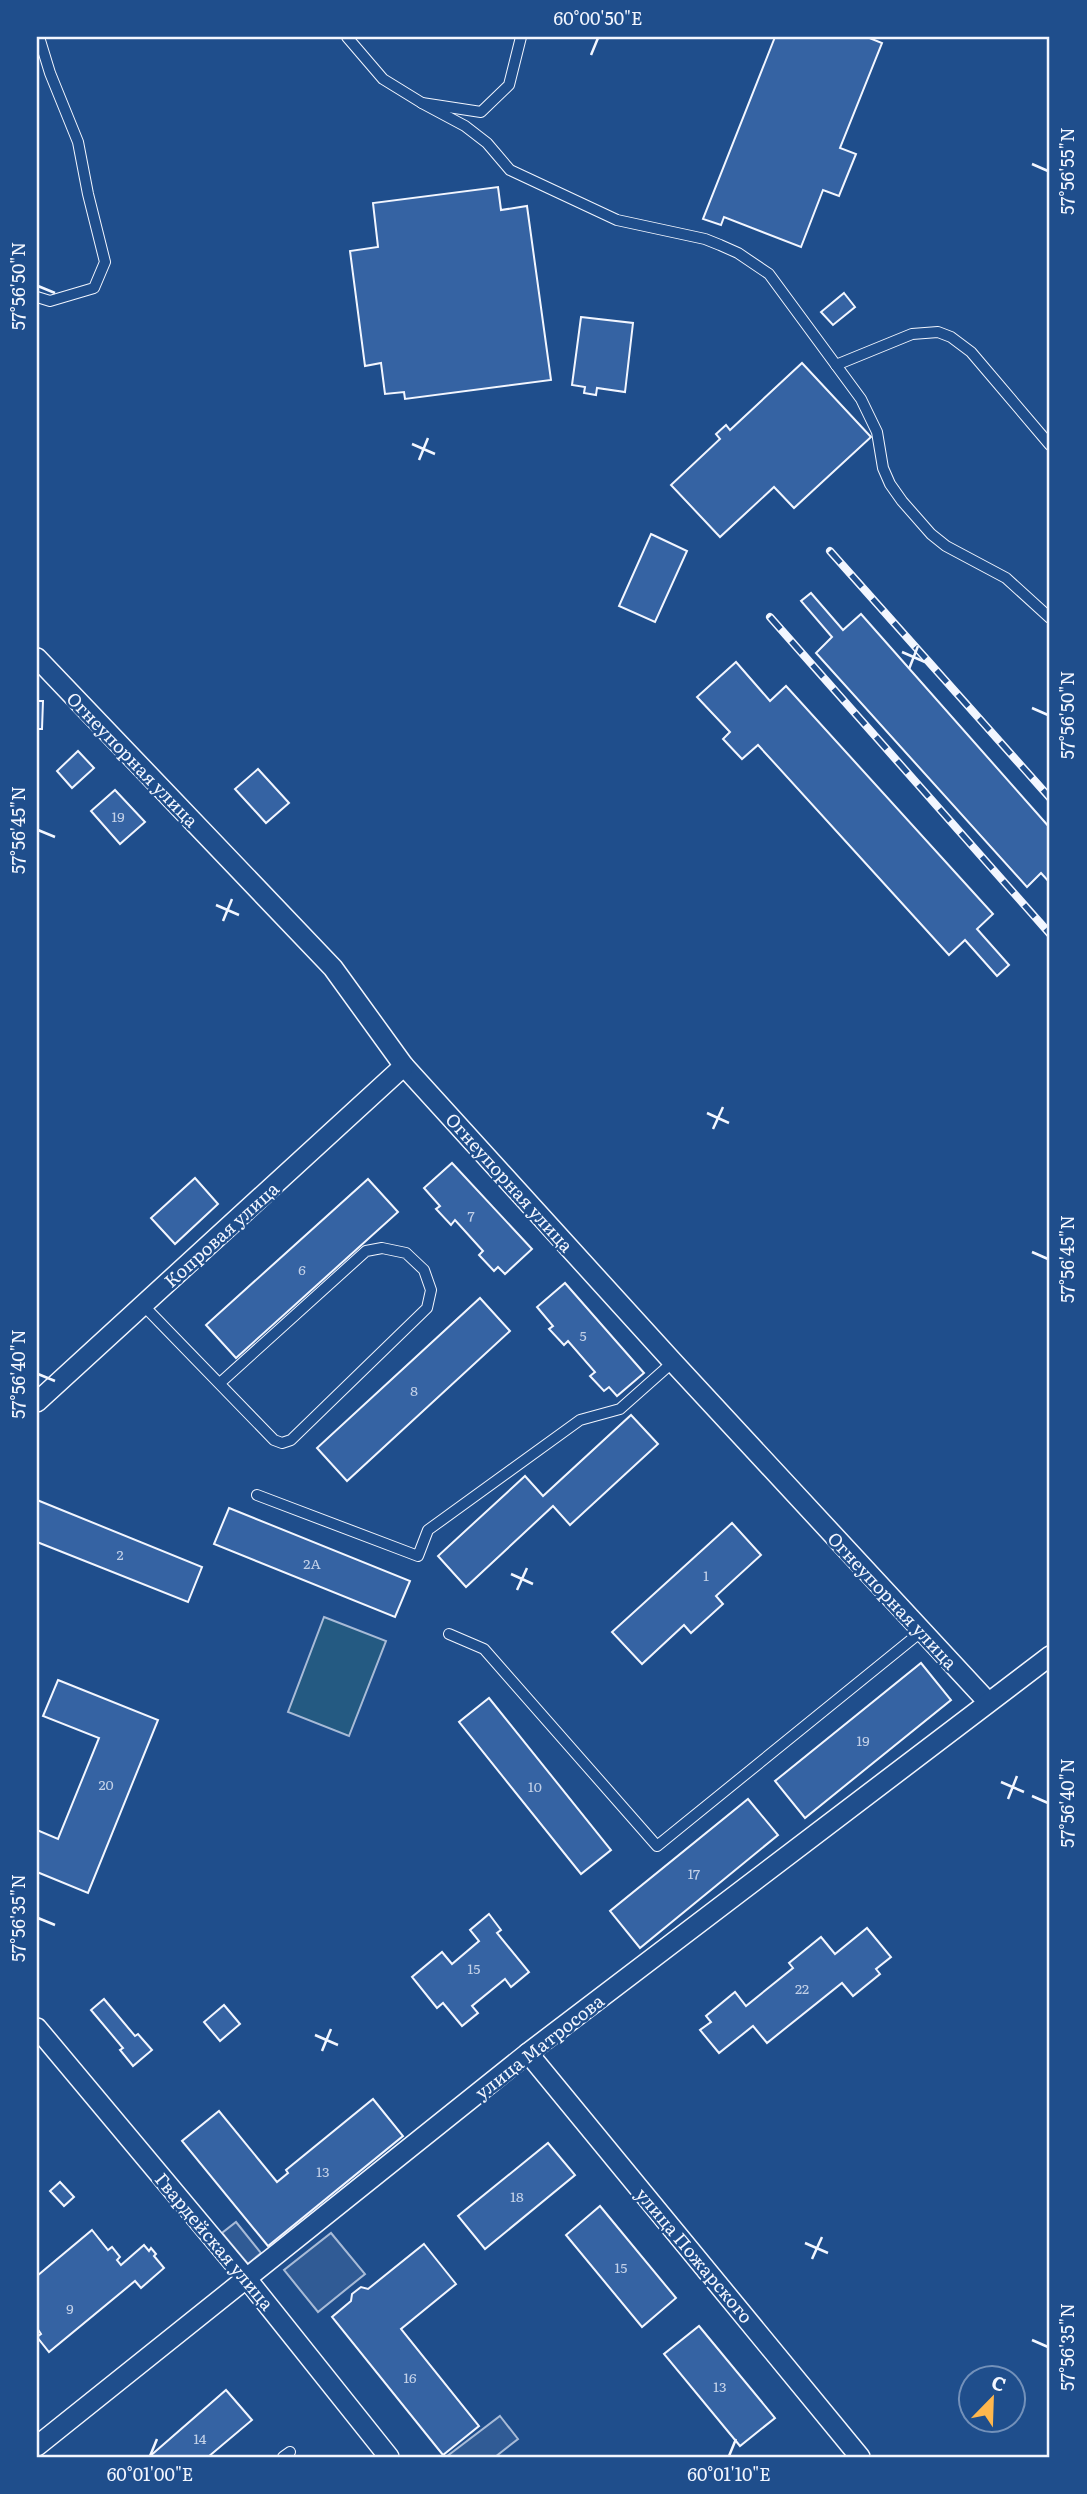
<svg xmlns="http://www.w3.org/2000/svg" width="1087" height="2494" font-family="Literata,serif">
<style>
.green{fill:#245a82;stroke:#a8bbd7;stroke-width:2}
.parking{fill:#305b95;stroke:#a8bbd7;stroke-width:2}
.building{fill:#3563a3;stroke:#f2f6ff;stroke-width:2}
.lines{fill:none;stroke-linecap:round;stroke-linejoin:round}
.service-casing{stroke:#f2f6ff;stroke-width:12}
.minor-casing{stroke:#f2f6ff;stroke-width:22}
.service{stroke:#1f4e8c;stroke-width:10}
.minor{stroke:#1f4e8c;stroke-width:19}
.rail-casing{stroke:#f2f6ff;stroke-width:8}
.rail{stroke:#1f4e8c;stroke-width:5;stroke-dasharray:16;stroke-linecap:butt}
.ticks{fill:none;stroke:#f2f6ff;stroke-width:2.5}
.labels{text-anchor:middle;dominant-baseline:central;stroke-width:5;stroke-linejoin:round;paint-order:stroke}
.number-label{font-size:14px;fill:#c3d1e8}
.street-label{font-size:18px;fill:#f2f6ff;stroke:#1f4e8c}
.neatline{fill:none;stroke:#f2f6ff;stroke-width:2.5}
.ticks-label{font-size:18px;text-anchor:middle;fill:#f2f6ff}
</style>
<rect width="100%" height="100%" fill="#1f4e8c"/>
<path class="green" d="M324 1617 386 1641 349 1736 288 1712Z"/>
<g class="parking">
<path d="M236 2222 261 2253 248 2264 222 2233Z"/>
<path d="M331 2233 365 2274 318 2312 284 2270Z"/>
<path d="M500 2416 518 2439 495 2457H446Z"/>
</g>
<g class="building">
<path d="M775 37H867L882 43 840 148 856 154 839 196 823 190 801 247 724 217 721 225 703 219Z"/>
<path d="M498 187 501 210 527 206 551 380 405 399 404 392 385 394 381 363 365 366 350 251 378 247 373 203Z"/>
<path d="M844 293 855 307 833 325 821 312Z"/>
<path d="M581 317 633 323 625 392 597 388 596 395 584 393 585 387 572 385Z"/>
<path d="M802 363 871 437 794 508 774 487 720 537 671 485 720 439 716 434 726 425 730 430Z"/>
<path d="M651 534 687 551 655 622 619 606Z"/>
<path d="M811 593 843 630 861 614 1050 828V883L1041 873 1027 887 816 653 832 637 801 601Z"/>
<path d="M736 662 770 701 786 686 993 914 977 929 1009 965 997 976 965 940 949 955 758 745 742 759 723 739 730 732 697 697Z"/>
<path d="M37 701H43L42 729H37Z"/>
<path d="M78 751 94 768 72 788 57 771Z"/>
<path d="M258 769 289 803 266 823 235 789Z"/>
<path d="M115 790 145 822 120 844 91 811Z"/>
<path d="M452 1163 532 1249 505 1274 498 1267 494 1271 479 1255 483 1251 455 1220 451 1225 436 1209 440 1206 424 1188Z"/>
<path d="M195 1178 218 1204 175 1244 151 1218Z"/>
<path d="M368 1179 398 1212 236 1358 206 1325Z"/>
<path d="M565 1283 644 1373 617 1396 609 1387 604 1391 590 1376 595 1372 568 1341 564 1345 549 1329 553 1326 537 1307Z"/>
<path d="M480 1298 510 1331 347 1481 317 1448Z"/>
<path d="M631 1415 658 1444 570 1525 553 1506 466 1587 438 1556 525 1476 543 1496Z"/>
<path d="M37 1500 202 1567 188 1602 37 1542Z"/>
<path d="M229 1508 410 1581 395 1617 214 1544Z"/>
<path d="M732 1523 761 1555 716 1596 723 1604 691 1633 684 1625 642 1664 612 1632Z"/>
<path d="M921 1663 951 1700 805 1818 775 1781Z"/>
<path d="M58 1680 158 1720 88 1893 37 1872V1830L58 1839 99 1738 43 1716Z"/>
<path d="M489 1698 611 1850 581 1874 459 1722Z"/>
<path d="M748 1799 778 1835 640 1948 610 1911Z"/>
<path d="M489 1914 501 1930 497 1933 529 1972 511 1987 505 1979 472 2006 478 2013 462 2026 443 2003 437 2008 412 1977 442 1952 452 1964 479 1941 470 1930Z"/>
<path d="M867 1928 891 1957 876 1969 880 1974 853 1996 842 1983 767 2043 753 2026 719 2053 700 2030 711 2022 706 2016 735 1992 746 2006 793 1968 789 1963 821 1937 835 1954Z"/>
<path d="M104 1999 135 2036 138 2034 152 2050 133 2066 120 2050 123 2048 91 2010Z"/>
<path d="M224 2005 240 2024 220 2041 204 2022Z"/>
<path d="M373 2099 403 2136 268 2246 182 2141 219 2111 277 2182 288 2173 286 2170Z"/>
<path d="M548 2143 575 2175 485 2249 458 2216Z"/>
<path d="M60 2182 74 2197 64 2206 50 2191Z"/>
<path d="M600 2206 676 2298 642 2327 566 2235Z"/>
<path d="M92 2230 108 2250 112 2247 120 2257 117 2260 121 2265 144 2245 149 2251 151 2248 156 2254 154 2256 164 2268 141 2288 135 2281 49 2352 37 2337 41 2334 37 2328V2276Z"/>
<path d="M424 2244 456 2284 401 2329 479 2426 443 2455 332 2317 351 2301 352 2294 361 2287 368 2289Z"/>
<path d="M699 2326 775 2418 740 2446 664 2354Z"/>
<path d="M226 2390 252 2420 208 2457H149Z"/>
</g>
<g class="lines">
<defs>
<g id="service">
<path d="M347 37 383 79 422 103 481 112 509 85 521 37"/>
<path d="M422 103 465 126 487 143 510 170 617 220 705 239 720 245 738 253 769 274 861 399 877 432 883 468 890 484 902 501 931 534 946 546 1006 578 1050 618"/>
<path d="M37 297 50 301 94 288 105 262 88 194 78 142 50 73 39 37"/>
<path d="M836 365 912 334 938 332 951 337 971 352 1050 445"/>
<path d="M143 1305 274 1440 282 1443 291 1440 427 1308 431 1290 424 1270 406 1253 382 1248 366 1251 220 1383"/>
<path d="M257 1495 418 1556 428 1530 580 1420 620 1409 673 1362"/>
<path d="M449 1634 484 1649 657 1846 922 1631"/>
<path d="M283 2457 290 2452"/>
</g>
<g id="minor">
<path d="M37 658 333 968 404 1066 673 1362 988 1702"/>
<path d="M37 1402 404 1066"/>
<path d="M37 2028 247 2279 389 2457"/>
<path d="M528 2053 860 2457"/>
<path d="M37 2446 528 2053 1050 1656"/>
</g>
</defs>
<use href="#service" class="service-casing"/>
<use href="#minor" class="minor-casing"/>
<use href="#service" class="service"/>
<use href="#minor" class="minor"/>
<defs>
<g id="rail">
<path d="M830 551 1050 798"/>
<path d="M770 617 1050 934"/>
</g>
</defs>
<use href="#rail" class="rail-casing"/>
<use href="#rail" class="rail"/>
</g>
<path class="ticks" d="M591 55 598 38M1032 164 1048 171M38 286 55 293M412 444 435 454M419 460 428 438M902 652 925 662M909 669 918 646M1032 708 1048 715M38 830 55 837M216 905 239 915M223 921 232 899M707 1113 729 1123M713 1129 723 1107M1032 1252 1048 1259M38 1374 55 1381M511 1574 533 1584M517 1590 527 1568M1001 1782 1024 1792M1032 1796 1048 1803M1008 1799 1017 1776M38 1918 55 1925M315 2035 338 2045M322 2051 331 2029M805 2243 828 2253M812 2259 822 2237M1032 2340 1048 2347M150 2456 157 2439M729 2456 736 2439"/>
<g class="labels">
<g class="number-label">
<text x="118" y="816">19</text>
<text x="471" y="1215">7</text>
<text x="302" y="1269">6</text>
<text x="583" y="1335">5</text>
<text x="414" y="1390">8</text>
<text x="120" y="1554">2</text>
<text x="312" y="1563">2А</text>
<text x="706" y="1575">1</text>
<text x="863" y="1740">19</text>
<text x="106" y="1784">20</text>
<text x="535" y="1786">10</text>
<text x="694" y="1873">17</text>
<text x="474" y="1968">15</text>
<text x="802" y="1988">22</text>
<text x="323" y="2171">13</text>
<text x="517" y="2196">18</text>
<text x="621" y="2267">15</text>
<text x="70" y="2308">9</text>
<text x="410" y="2377">16</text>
<text x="720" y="2386">13</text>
<text x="200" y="2438">14</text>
</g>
<g class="street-label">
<text transform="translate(133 759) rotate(46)">Огнеупорная улица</text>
<text transform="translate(510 1182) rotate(48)">Огнеупорная улица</text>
<text transform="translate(221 1234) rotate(-42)">Копровая улица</text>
<text transform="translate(893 1600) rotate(47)">Огнеупорная улица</text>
<text transform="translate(539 2046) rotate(-38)">улица Матросова</text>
<text transform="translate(215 2241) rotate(50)">Гвардейская улица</text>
<text transform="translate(695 2255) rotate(50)">улица Пожарского</text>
</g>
</g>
<rect width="1087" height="2494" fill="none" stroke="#1f4e8c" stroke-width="77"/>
<g transform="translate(992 2399) rotate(23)"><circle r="33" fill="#1f4e8c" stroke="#7391ba" stroke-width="2"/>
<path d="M0-5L12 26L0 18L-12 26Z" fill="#ffb74d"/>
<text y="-10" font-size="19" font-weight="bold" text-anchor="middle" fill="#f2f6ff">С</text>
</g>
<rect x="38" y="38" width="1010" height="2418" class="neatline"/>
<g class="ticks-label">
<text x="598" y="25">60°00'50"E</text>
<text transform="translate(1068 171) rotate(-90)" y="6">57°56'55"N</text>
<text transform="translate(19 286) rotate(-90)" y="6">57°56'50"N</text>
<text transform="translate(1068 715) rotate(-90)" y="6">57°56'50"N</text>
<text transform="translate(19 830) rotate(-90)" y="6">57°56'45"N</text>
<text transform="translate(1068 1259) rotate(-90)" y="6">57°56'45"N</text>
<text transform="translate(19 1374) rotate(-90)" y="6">57°56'40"N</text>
<text transform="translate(1068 1803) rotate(-90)" y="6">57°56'40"N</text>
<text transform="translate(19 1918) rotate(-90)" y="6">57°56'35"N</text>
<text transform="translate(1068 2347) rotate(-90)" y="6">57°56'35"N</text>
<text x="150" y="2481">60°01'00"E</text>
<text x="729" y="2481">60°01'10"E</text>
</g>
</svg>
